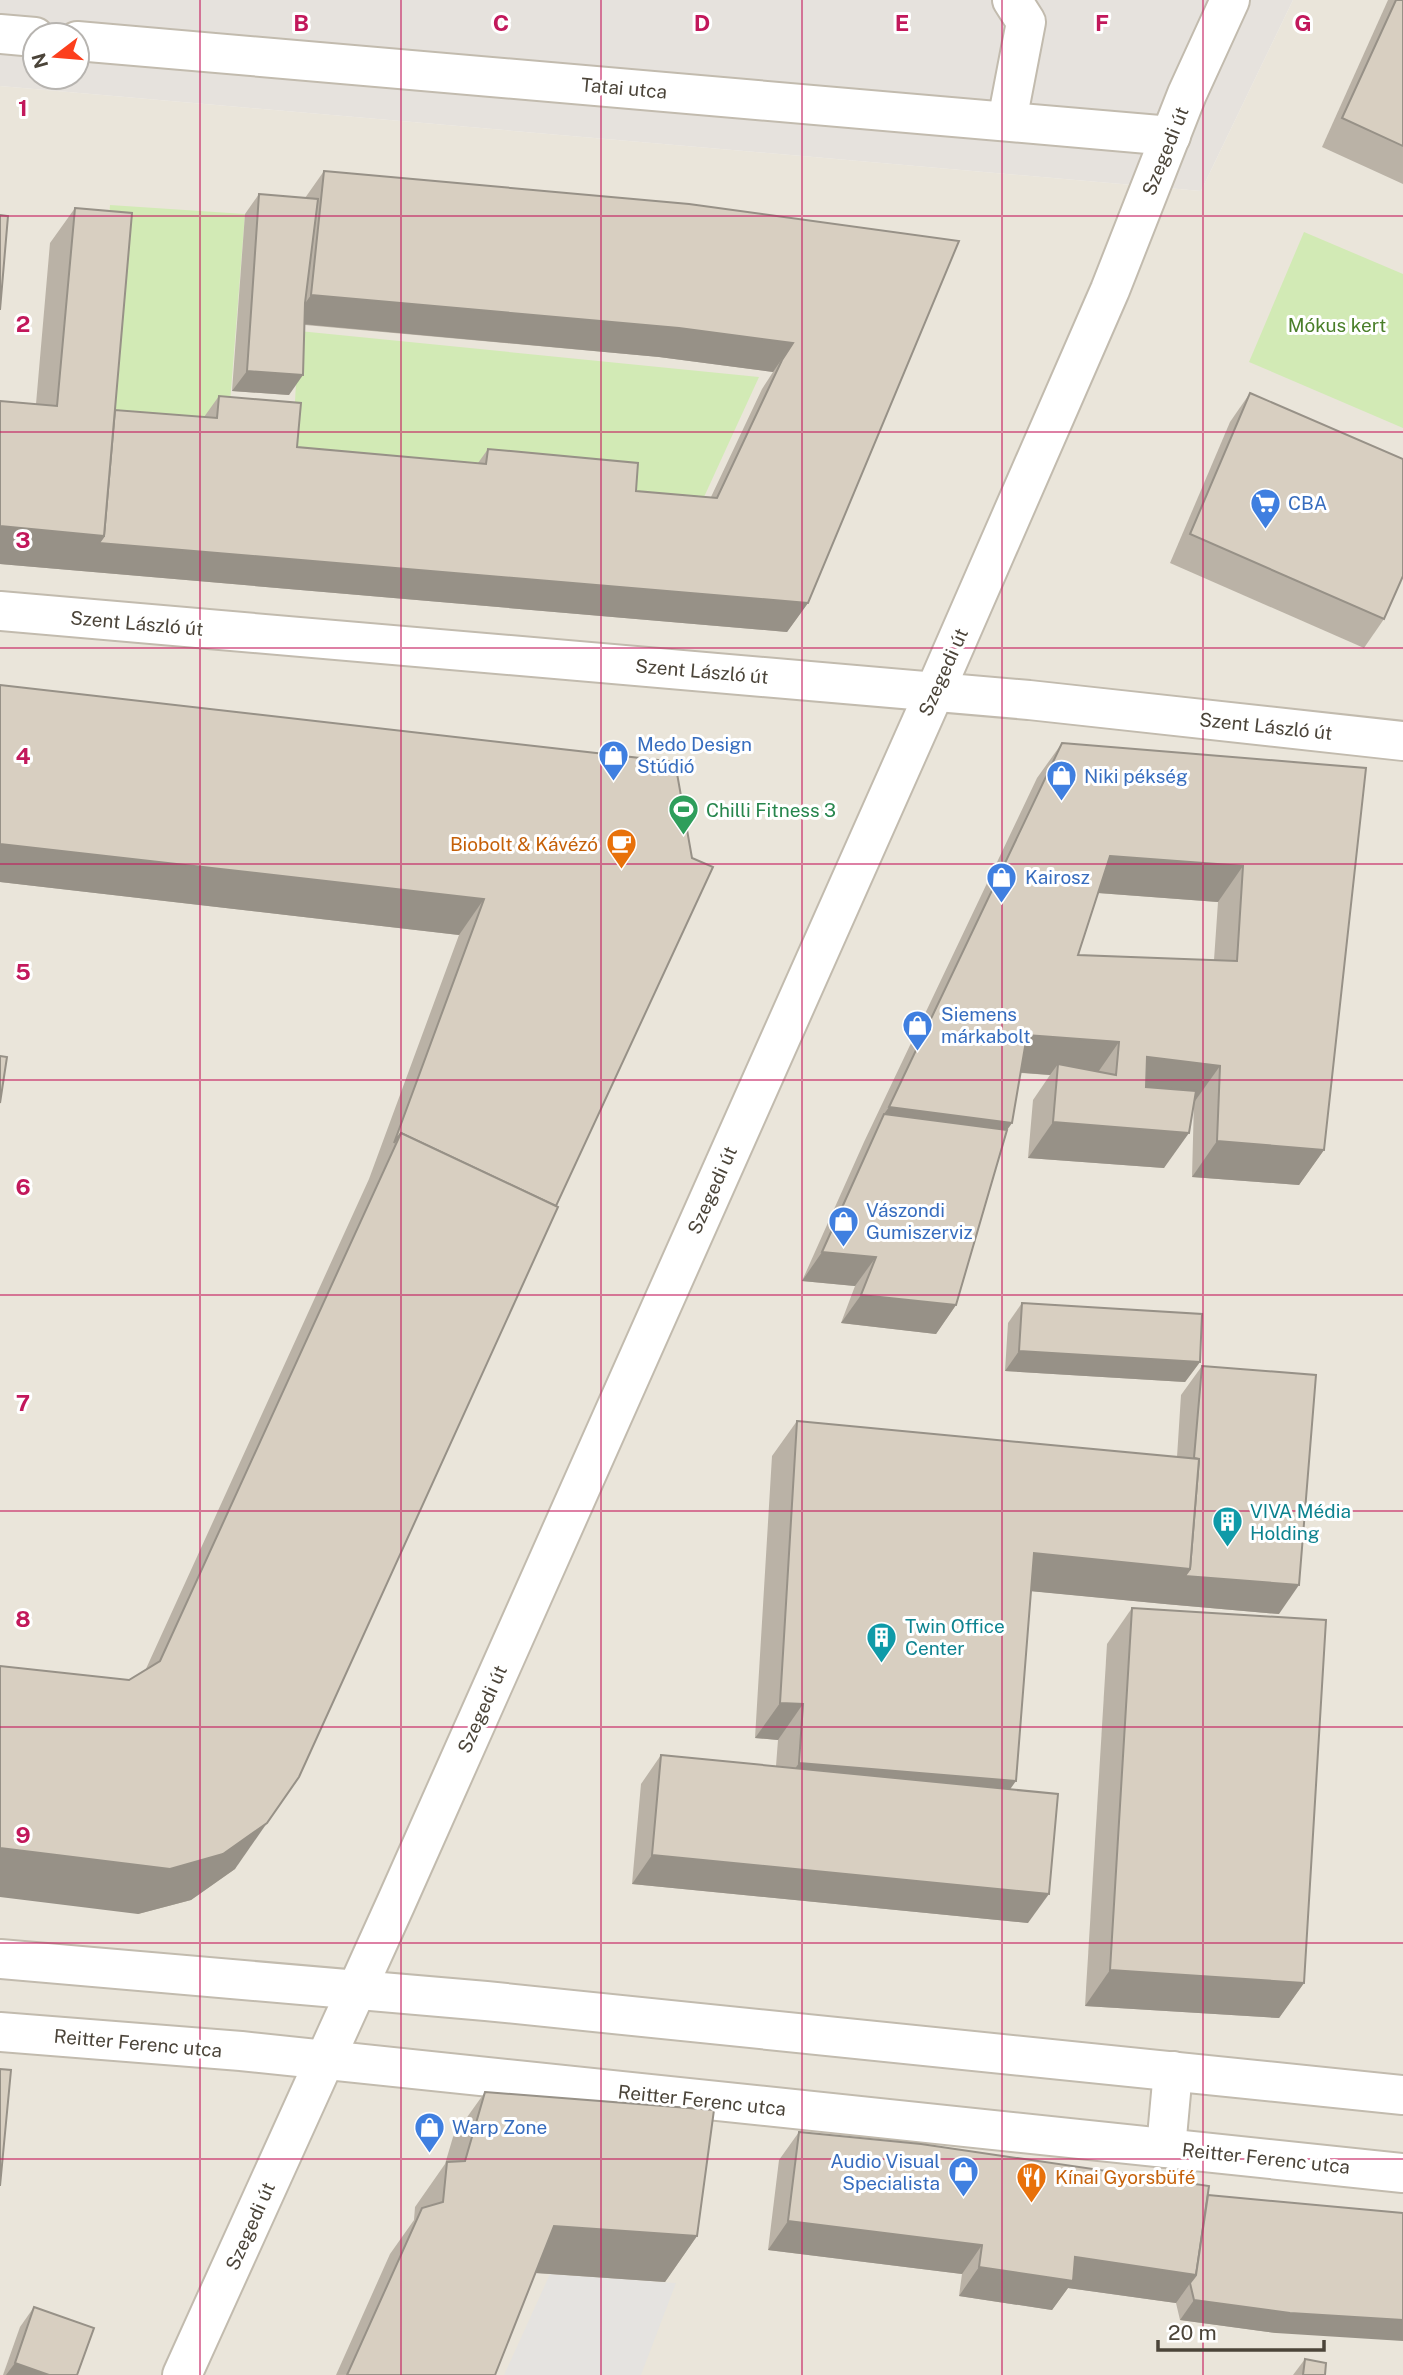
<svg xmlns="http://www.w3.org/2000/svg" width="1403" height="2375" font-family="'Public Sans',sans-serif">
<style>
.residential{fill:#eae5da}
.industrial{fill:#e6e2dd;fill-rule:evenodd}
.green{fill:#d2eab5}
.parking{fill:#e5e3e0}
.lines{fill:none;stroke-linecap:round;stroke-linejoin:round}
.minor-casing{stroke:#c2bbae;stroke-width:42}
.minor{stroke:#fff;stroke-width:38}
.wall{fill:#bab2a6;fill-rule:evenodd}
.shaded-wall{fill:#979187}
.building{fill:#d8cfc1;stroke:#979187;stroke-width:2;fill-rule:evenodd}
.grid{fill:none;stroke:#c2185b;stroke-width:2;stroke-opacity:0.55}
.labels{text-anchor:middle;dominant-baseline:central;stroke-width:6;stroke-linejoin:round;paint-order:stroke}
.street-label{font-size:19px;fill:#4b4439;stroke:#fff}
.park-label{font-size:19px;fill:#4a7f2a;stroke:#fff}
.shop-label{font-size:19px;fill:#366cbe;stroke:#fff;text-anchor:start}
.leisure-label{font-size:19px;fill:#27864d;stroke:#fff;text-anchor:start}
.food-label{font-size:19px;fill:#c56008;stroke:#fff;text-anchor:end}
.culture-label{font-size:19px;fill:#0d838f;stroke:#fff;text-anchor:start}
.grid-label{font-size:23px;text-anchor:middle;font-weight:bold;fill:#c2185b;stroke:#fff;stroke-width:6;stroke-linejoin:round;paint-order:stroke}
</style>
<rect width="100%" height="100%" fill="#f6f3ec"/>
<path class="residential" d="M1293 0H1403V2375H0V86L1201 191Z"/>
<path class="industrial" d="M0 0H1293L1201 191 0 86ZM35 35H77V77H35Z"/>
<g class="green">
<path d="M110 205 245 214 228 428 91 438Z"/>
<path d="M1304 232 1403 274V428L1249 362Z"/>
<path d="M299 331 759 377 693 521 291 471Z"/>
</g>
<path class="parking" d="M550 2274 676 2283 641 2375H504Z"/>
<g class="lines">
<defs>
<g id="minor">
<path d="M0 34 35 37"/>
<path d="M77 41 1171 136"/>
<path d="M1007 121 1026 22 1012 0"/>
<path d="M0 611 1029 700 1403 741"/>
<path d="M0 1959 486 2001 1403 2095"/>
<path d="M0 2032 241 2051 1403 2173"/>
<path d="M1166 2148 1173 2071"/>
<path d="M182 2375 396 1903 935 691 1110 290 1187 94 1230 0"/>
</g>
</defs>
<use href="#minor" class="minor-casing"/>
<use href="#minor" class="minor"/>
</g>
<g class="wall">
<path d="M1388 0H1403V184L1322 147Z"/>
<path d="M324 171 959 241 808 603 787 632 0 564V401L36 404 50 243 75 208 115 410 204 417 219 396 297 447 478 463 488 449 636 491 711 497 762 389 773 372 659 357 305 325 289 395 232 391 245 214 259 194 305 198Z"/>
<path d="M1250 393 1384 619 1364 648 1170 563 1230 422Z"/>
<path d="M0 685 675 762 235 1869 191 1900 138 1914 129 1680 145 1671 369 1179 459 935 0 882Z"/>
<path d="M1062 743 1366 768 1324 1150 1299 1185 1192 1177 1194 1101 1164 1168 1028 1158 1033 1100 1050 1075 1021 1073 1007 1130 956 1305 936 1334 841 1323 855 1286 802 1281 864 1142 1037 778ZM1098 893 1218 902 1214 960 1078 955Z"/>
<path d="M1022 1303 1200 1362 1185 1382 1005 1371 1008 1323Z"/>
<path d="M1202 1366 1279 1614 1165 1604 1031 1591 1010 1789 1028 1923 632 1884 641 1784 661 1755 776 1766 778 1740 755 1738 772 1456 797 1421 1177 1457 1181 1395Z"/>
<path d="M1132 1608 1304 1983 1279 2018 1085 2006 1107 1644Z"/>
<path d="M485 2092 697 2236 665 2282 535 2273 495 2375H336L390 2254 414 2220 415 2207 445 2164 453 2137Z"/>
<path d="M799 2132 1208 2195 1276 2333 1180 2320 1176 2303 1068 2288 1052 2310 959 2296 962 2274 768 2250 779 2160Z"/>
<path d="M34 2307 77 2375H3L20 2327Z"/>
<path d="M1305 2359 1325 2375H1293Z"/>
</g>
<g class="shaded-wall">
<path d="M311 295 679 328 793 343 773 372 659 357 291 323Z"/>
<path d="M247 371 303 375 289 395 232 391Z"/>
<path d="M0 526 104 536 808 603 787 632 0 564Z"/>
<path d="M0 844 484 899 459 935 0 882Z"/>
<path d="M1110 856 1243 866 1218 902 1085 892Z"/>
<path d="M1027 1035 1119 1042 1094 1078 1058 1064 1050 1075 1001 1071Z"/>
<path d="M1147 1057 1220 1066 1195 1101 1122 1093Z"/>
<path d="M889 1107 1012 1123 987 1159 884 1114Z"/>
<path d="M1053 1122 1189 1133 1164 1168 1028 1158Z"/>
<path d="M1217 1141 1324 1150 1299 1185 1192 1177Z"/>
<path d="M822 1252 876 1257 855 1286 802 1281Z"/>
<path d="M861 1295 956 1305 936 1334 841 1323Z"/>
<path d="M1019 1351 1200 1362 1185 1382 1005 1371Z"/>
<path d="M1034 1553 1190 1569 1299 1585 1279 1614 1165 1604 1009 1589Z"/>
<path d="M780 1703 803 1704 778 1740 755 1738Z"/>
<path d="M799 1763 1016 1781 991 1816 774 1798Z"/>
<path d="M267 1823 235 1869 191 1900 138 1914 0 1897V1848Z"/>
<path d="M652 1855 1049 1894 1028 1923 632 1884Z"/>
<path d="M1110 1970 1304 1983 1279 2018 1085 2006Z"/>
<path d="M788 2221 982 2245 962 2274 768 2250Z"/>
<path d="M554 2226 697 2236 665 2282 522 2272Z"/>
<path d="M1075 2257 1196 2275 1176 2303 1068 2288 1052 2310 959 2296 979 2267Z"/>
<path d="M1194 2300 1403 2320V2341L1276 2333 1180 2320Z"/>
<path d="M15 2363 49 2375H6Z"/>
</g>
<g class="building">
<path d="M1396 0H1403V146L1342 118Z"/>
<path d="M324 171 689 204 959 241 808 603 99 543 104 536 115 410 217 418 219 396 301 403 297 447 486 464 488 449 638 463 636 491 717 498 782 360 793 343 679 328 311 295Z"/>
<path d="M259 194 318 199 305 303 303 375 247 371Z"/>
<path d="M75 208 132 213 104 536 0 526V401L57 406Z"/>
<path d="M0 215 8 216 0 310Z"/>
<path d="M1250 393 1403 459V576L1384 619 1190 534Z"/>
<path d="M0 685 675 762 692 858 713 867 556 1206 401 1133 394 1143 484 899 0 844Z"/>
<path d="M1062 743 1366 768 1324 1150 1217 1141 1220 1066 1147 1057 1146 1087 1196 1091 1189 1133 1053 1122 1058 1064 1116 1075 1119 1042 1027 1035 1012 1123 889 1107ZM1110 856 1243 866 1237 961 1078 955Z"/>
<path d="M0 1056 7 1057 0 1103Z"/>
<path d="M884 1114 1007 1130 956 1305 861 1295 876 1257 822 1252Z"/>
<path d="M401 1133 558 1207 299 1777 267 1823 223 1854 170 1869 0 1848V1666L129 1680 160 1661Z"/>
<path d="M1022 1303 1202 1314 1200 1362 1019 1351Z"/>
<path d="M1202 1366 1316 1375 1299 1585 1185 1576 1190 1569 1199 1459 1194 1458Z"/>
<path d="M797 1421 1199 1459 1190 1569 1034 1553 1016 1781 799 1763 803 1704 780 1703Z"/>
<path d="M1132 1608 1326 1620 1304 1983 1110 1970Z"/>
<path d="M661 1755 1058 1794 1049 1894 652 1855Z"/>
<path d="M0 2069 11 2070 0 2186Z"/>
<path d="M485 2092 714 2110 697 2236 554 2226 495 2375H347L422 2208 443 2202 447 2162 465 2161Z"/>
<path d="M799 2132 921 2144 1209 2186 1196 2275 1075 2257 1073 2281 979 2267 982 2245 788 2221Z"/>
<path d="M1208 2195 1403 2213V2320L1290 2313 1194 2300 1190 2283 1196 2275Z"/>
<path d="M34 2307 94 2328 77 2375H49L15 2363Z"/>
<path d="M1305 2359 1326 2363 1325 2375H1303Z"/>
</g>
<path class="grid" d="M200 0V2375M401 0V2375M601 0V2375M802 0V2375M1002 0V2375M1203 0V2375M0 216H1403M0 432H1403M0 648H1403M0 864H1403M0 1080H1403M0 1295H1403M0 1511H1403M0 1727H1403M0 1943H1403M0 2159H1403"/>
<defs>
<symbol id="supermarket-pin" viewBox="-11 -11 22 30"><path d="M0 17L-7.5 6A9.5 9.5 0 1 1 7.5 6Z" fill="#3f7fe0" stroke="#fff"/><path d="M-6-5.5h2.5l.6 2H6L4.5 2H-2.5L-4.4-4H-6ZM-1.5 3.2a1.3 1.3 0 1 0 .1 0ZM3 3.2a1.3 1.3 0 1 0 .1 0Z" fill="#fff"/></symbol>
<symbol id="shop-pin" viewBox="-11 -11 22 30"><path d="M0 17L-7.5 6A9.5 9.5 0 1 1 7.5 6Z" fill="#3f7fe0" stroke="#fff"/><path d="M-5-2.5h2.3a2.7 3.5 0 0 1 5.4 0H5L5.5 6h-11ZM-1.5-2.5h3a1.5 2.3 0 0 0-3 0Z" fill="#fff"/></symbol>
<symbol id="stadium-pin" viewBox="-11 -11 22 30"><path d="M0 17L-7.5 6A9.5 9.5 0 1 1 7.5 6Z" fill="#2e9e5b" stroke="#fff"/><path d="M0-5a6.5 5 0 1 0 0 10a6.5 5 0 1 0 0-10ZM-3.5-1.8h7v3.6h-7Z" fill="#fff"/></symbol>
<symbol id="cafe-pin" viewBox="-11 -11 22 30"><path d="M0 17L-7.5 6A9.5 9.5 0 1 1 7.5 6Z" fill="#e8710a" stroke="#fff"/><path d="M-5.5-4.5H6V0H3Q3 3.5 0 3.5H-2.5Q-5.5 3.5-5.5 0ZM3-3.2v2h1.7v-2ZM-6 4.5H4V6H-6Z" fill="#fff"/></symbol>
<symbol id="building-pin" viewBox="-11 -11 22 30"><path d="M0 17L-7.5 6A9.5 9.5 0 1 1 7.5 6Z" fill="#0f9aa8" stroke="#fff"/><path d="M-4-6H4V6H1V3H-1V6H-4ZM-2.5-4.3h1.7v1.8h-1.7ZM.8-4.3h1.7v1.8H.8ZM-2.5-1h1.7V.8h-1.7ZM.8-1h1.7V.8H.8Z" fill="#fff"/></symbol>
<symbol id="restaurant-pin" viewBox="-11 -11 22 30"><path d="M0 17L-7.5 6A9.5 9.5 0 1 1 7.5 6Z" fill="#e8710a" stroke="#fff"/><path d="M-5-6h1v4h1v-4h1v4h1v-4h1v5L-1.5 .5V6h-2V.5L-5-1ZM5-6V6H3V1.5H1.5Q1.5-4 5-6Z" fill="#fff"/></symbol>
</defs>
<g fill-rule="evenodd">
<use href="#supermarket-pin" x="1248" y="486" width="35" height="47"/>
<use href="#shop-pin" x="596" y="738" width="35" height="47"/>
<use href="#shop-pin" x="1044" y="758" width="35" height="47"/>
<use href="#stadium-pin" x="666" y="792" width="35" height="47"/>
<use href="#cafe-pin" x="604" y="826" width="35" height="47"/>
<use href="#shop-pin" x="984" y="860" width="35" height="47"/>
<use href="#shop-pin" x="900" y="1008" width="35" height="47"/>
<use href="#shop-pin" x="826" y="1204" width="35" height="47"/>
<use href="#building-pin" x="1210" y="1504" width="35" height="47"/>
<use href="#building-pin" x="864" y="1620" width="35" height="47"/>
<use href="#shop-pin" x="412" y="2110" width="35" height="47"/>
<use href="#shop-pin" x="946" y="2154" width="35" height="47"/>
<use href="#restaurant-pin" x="1014" y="2160" width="35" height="47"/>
</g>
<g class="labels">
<g class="street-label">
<text transform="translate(624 88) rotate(5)">Tatai utca</text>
<text transform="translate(1165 151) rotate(-68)">Szegedi út</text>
<text transform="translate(137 623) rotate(5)">Szent László út</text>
<text transform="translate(702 671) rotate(5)">Szent László út</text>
<text transform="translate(943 672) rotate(-66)">Szegedi út</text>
<text transform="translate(1266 726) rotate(6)">Szent László út</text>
<text transform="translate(712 1190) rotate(-66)">Szegedi út</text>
<text transform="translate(482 1709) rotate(-66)">Szegedi út</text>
<text transform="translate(138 2043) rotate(5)">Reitter Ferenc utca</text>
<text transform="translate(702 2100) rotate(6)">Reitter Ferenc utca</text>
<text transform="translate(1266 2158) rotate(6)">Reitter Ferenc utca</text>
<text transform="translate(250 2226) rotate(-66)">Szegedi út</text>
</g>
<g class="park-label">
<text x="1337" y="325">Mókus kert</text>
</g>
<g class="shop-label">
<text x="1288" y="503">CBA</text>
<text x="637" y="744">Medo Design<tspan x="637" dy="22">Stúdió</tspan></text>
<text x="1084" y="776">Niki pékség</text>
<text x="1025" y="877">Kairosz</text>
<text x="941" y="1014">Siemens<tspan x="941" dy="22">márkabolt</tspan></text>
<text x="866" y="1210">Vászondi<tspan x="866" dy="22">Gumiszerviz</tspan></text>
<text x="452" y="2127">Warp Zone</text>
<text x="940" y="2161" text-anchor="end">Audio Visual<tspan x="940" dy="22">Specialista</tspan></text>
</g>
<g class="leisure-label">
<text x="706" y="810">Chilli Fitness 3</text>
</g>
<g class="food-label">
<text x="598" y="844">Biobolt &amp; Kávézó</text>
<text x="1055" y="2177" text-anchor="start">Kínai Gyorsbüfé</text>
</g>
<g class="culture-label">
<text x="1250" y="1511">VIVA Média<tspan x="1250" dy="22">Holding</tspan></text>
<text x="905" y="1626">Twin Office<tspan x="905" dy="22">Center</tspan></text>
</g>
</g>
<g class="grid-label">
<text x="301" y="31">B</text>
<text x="501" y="31">C</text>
<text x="702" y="31">D</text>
<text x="902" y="31">E</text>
<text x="1102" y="31">F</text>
<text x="1303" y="31">G</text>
<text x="23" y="116">1</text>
<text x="23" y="332">2</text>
<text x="23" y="548">3</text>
<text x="23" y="764">4</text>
<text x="23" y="980">5</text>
<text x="23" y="1195">6</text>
<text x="23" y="1411">7</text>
<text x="23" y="1627">8</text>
<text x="23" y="1843">9</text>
</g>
<g transform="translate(56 56) rotate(254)"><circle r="33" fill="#ffffff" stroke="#b7b4b0" stroke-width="2"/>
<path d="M0-5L12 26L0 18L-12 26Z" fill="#fc3f1d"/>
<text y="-10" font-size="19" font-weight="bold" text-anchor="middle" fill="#4b4439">N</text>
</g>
<path d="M1158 2340v10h166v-10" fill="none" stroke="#4b4439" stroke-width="3.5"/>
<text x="1168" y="2340" font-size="21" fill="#4b4439" stroke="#ffffff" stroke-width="5" paint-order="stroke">20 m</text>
</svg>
